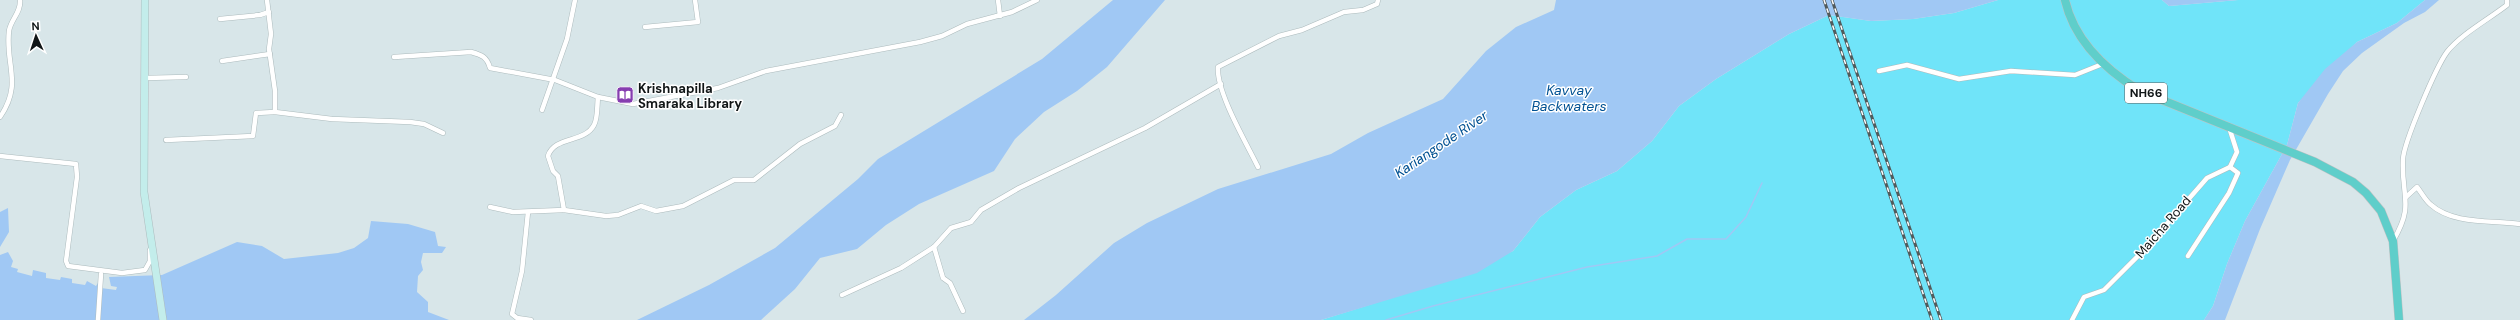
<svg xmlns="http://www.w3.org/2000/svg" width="2520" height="320" font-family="'DM Sans',sans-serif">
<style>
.green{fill:#70e4f9}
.water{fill:#a0c8f4}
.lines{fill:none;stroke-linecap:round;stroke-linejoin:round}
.stream{stroke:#a0c8f4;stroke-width:1.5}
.minor-casing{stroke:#adbbbd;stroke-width:5.5}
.secondary-casing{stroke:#adbbbd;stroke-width:8}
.trunk-casing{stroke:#c1c2c3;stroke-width:9}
.minor{stroke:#fff;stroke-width:4.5}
.secondary{stroke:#c3edeb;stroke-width:7}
.trunk{stroke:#5fceca;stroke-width:8}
.rail-casing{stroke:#525a5b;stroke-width:3}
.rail{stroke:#fff;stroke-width:1.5;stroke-dasharray:4.5;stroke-linecap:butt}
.labels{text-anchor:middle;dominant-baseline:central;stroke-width:3;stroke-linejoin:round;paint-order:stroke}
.shield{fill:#fff;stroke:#585c5d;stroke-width:1}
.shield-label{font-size:12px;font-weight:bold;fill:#111617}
.poi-label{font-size:13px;font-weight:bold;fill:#111617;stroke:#fff;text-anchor:start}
.street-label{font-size:13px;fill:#111617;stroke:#fff}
.water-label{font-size:14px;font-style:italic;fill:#005192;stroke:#fff}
</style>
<rect width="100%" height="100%" fill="#d8e6e9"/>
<path class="green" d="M1998 0H2162L2169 6 2238 0H2425L2397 23 2357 42 2298 103 2287 145 2245 221 2227 264 2213 306 2204 320H1321L1436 284 1513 251 1540 217 1576 190 1617 171 1652 141 1679 106 1716 79 1789 34 1829 15 1871 21 1913 19 1954 13Z"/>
<g class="water">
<path d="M1113 0H1165L1107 67 1077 91 1044 112 1015 139 994 171 919 204 886 225 857 249 820 258 795 289 761 320H637L709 285 775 248 858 179 878 159 1042 59Z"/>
<path d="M1556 0H1998L1954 13 1913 19 1871 21 1829 15 1789 34 1716 79 1679 106 1652 141 1617 171 1576 190 1540 217 1513 251 1477 273 1321 320H1024L1056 295 1114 243 1147 223 1218 189 1331 154 1368 133 1443 99 1486 51 1516 27 1554 10Z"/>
<path d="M2162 0H2238L2169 6Z"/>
<path d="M2425 0H2439L2425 12 2404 23 2362 53 2343 71 2328 94 2290 160 2260 229 2225 320H2204L2213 306 2227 264 2245 221 2287 145 2298 103 2325 69 2357 42 2397 23Z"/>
<path d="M8 208 9 232 0 247V212Z"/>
<path d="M371 221 408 224 435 232 438 246 446 247 442 253H423L421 262 423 270 418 276 417 292 428 302V312L449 320H0V255L8 252 13 261 11 267 18 269 17 272 32 276 33 270 46 273V278L60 280 61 277 72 279V283L85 285 87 281 96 286 98 283 101 288 116 290 117 287 111 286 109 277 162 275 237 242 262 246 284 259 338 253 354 248 368 238Z"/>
</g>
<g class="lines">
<path class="stream" d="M1386 320 1433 306 1587 267 1657 256 1687 239H1726L1746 217 1762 183"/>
<defs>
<g id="minor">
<path d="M267 0 271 34 269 49 275 91V112L332 119 410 122 424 124 443 133"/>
<path d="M998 0 1000 16"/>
<path d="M220 19 260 15 269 12"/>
<path d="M645 27 698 22 695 0"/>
<path d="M394 57 471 52C482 55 487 57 490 68L555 80 598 97 633 104 718 88 766 71 920 42 942 36 967 24 1012 12 1037 0"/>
<path d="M222 61 270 54"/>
<path d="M1879 71 1907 65 1959 79 2011 71 2075 75 2105 63"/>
<path d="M146 78 186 77"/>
<path d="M598 97C597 105 598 118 594 125 585 143 554 136 548 156L553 171 558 176 564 210 606 216 618 215 641 206 656 211 683 206 734 180H754L800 144 835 126 841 115"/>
<path d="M542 110 567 39 575 0"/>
<path d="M0 117C23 84 5 64 9 31 11 19 21 13 20 0"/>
<path d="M166 140 253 136 256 113 275 112"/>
<path d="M0 156 76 164 77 177 66 261 68 266 122 273 145 270 150 261V250"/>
<path d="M1258 167C1247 144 1216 92 1218 67L1279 36 1302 30 1344 12 1363 10 1377 4 1378 0"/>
<path d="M2406 197 2417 187C2421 192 2425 200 2430 204 2453 225 2491 220 2520 224"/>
<path d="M490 207 513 212 564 210"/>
<path d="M528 212 522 271 512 314 517 318 531 320"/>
<path d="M2393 241C2415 204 2401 197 2403 159 2404 142 2436 67 2447 52 2460 35 2489 19 2507 5V0"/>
<path d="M2188 256 2229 193 2238 173 2230 167"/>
<path d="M842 295 901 268 934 247"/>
<path d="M963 311 950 283 943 278 934 247 951 228 971 222 981 210 1019 188 1145 128 1221 84"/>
<path d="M98 320 101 274"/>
<path d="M2072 320 2084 297 2104 290 2145 249 2207 178 2230 167 2237 152 2229 127"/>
</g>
<path id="secondary" d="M145 0 144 192 163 320"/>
<path id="trunk" d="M2065 0C2074 40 2106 70 2140 91L2315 162 2353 182 2366 193 2381 211 2393 241 2399 320"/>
</defs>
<use href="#minor" class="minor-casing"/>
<use href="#secondary" class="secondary-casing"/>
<use href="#trunk" class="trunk-casing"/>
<use href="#minor" class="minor"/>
<use href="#secondary" class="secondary"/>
<use href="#trunk" class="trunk"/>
<defs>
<g id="rail">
<path d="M1824 0 1932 320"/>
<path d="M1832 0 1941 320"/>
</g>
</defs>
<use href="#rail" class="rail-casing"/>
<use href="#rail" class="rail"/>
</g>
<defs>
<symbol id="library-square" viewBox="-11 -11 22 22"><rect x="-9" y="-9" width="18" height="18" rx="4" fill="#863db0" stroke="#fff"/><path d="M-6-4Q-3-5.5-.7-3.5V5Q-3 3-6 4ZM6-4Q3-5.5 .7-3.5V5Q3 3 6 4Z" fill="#fff"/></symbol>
</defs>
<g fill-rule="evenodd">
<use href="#library-square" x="615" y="85" width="20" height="20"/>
</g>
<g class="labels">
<rect class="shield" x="2125" y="83" width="42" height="20" rx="3"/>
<g class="shield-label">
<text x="2146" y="93">NH66</text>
</g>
<g class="poi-label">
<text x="638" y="88">Krishnapilla<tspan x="638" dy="15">Smaraka Library</tspan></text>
</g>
<g class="street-label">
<text transform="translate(2163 227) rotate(-49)">Maicha Road</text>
</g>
<g class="water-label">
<text x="1569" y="90">Kavvay<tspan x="1569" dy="16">Backwaters</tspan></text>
<text transform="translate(1441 144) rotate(-34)">Kariangode River</text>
</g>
</g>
<g transform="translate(36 36) rotate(357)" stroke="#ffffff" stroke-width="3" paint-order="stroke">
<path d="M0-3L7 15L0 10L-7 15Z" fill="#111617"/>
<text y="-6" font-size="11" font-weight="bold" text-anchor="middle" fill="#111617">N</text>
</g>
</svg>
